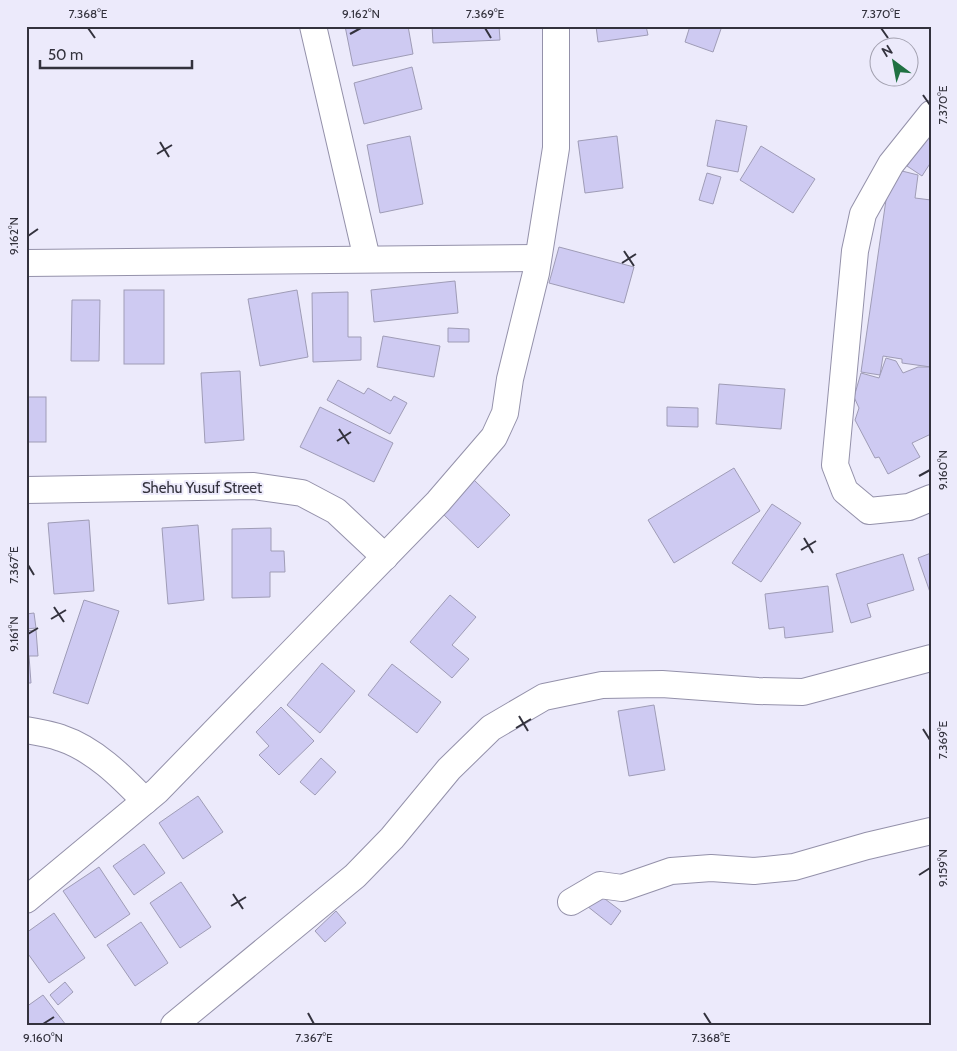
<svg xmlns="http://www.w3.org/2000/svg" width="957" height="1051" font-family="Cabin,sans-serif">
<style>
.building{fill:#cecaf2;stroke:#9f9cb6}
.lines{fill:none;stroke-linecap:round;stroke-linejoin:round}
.minor-casing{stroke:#9491aa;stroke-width:28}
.minor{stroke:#fff;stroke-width:26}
.ticks{fill:none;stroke:#33323d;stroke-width:2}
.labels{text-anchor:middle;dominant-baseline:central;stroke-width:4;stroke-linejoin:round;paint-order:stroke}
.street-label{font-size:15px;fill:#33323d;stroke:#eceafb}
.neatline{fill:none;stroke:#33323d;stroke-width:2}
.ticks-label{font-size:12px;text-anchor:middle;fill:#33323d}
</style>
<rect width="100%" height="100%" fill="#eceafb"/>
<g class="building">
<path d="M345 26H408L413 54 353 66Z"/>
<path d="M432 26H499L500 40 433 43Z"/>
<path d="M596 26H646L648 35 598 42Z"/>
<path d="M690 26H722L713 52 685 42Z"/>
<path d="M412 67 422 109 364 124 354 83Z"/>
<path d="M716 120 747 126 738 172 707 166Z"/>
<path d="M931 130V162L922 176 907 166Z"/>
<path d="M410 136 423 204 380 213 367 145Z"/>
<path d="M617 136 623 188 585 193 578 141Z"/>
<path d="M761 146 815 179 793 213 740 180Z"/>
<path d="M902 171 918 175 915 198 931 200V367L902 363V359L883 356 880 375 861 372 887 193Z"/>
<path d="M707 173 721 177 713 204 699 200Z"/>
<path d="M559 247 634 267 624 303 549 283Z"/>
<path d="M455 281 458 313 374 322 371 290Z"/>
<rect x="124" y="290" width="40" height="74"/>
<path d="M297 290 308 357 260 366 248 299Z"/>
<path d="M348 292V337H361V360L313 362 312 293Z"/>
<path d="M72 300H100L99 361H71Z"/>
<path d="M448 328 469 329V342H448Z"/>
<path d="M383 336 440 346 434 377 377 367Z"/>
<path d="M886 358 896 361 903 373 918 367H931V434L912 443 920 457 888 474 879 457 875 458 855 420 859 408 854 397 861 373 879 378Z"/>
<path d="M240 371 244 440 205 443 201 373Z"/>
<path d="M338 380 364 394 368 388 391 401 394 396 407 403 390 434 327 400Z"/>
<path d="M719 384 785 389 781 429 716 424Z"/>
<rect x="26" y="397" width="20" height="45"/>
<path d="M320 407 393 443 374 482 300 447Z"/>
<path d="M667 407 698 408V427L667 426Z"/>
<path d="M734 468 760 511 674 563 648 520Z"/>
<path d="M474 480 510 515 478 548 442 513Z"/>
<path d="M772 504 801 523 761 582 732 563Z"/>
<path d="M89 520 94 591 54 594 48 523Z"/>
<path d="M198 525 204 600 168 604 162 528Z"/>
<path d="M271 528V551H284L285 572H270V597L232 598V529Z"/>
<path d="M931 553V595L918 558Z"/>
<path d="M903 554 914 590 867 604 871 617 851 623 836 574Z"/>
<path d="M828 586 833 632 785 638 784 627 769 629 765 594Z"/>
<path d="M450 595 476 617 452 645 469 659 452 678 410 642Z"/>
<path d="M84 600 119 611 88 704 53 693Z"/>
<path d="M34 613 36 628 26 629V614Z"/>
<path d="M36 630 38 656H29L31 683H26V631Z"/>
<path d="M322 663 355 691 320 733 287 705Z"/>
<path d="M392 664 441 702 417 733 368 695Z"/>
<path d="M654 705 665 770 629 776 618 711Z"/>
<path d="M281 707 314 741 279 775 259 755 269 746 256 732Z"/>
<path d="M321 758 336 772 315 795 300 782Z"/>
<path d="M198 796 223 832 183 859 159 823Z"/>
<path d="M144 844 165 873 134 895 113 866Z"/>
<path d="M99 867 130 914 95 938 63 891Z"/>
<path d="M181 882 211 927 180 948 150 903Z"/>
<path d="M597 893 621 911 611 925 587 906Z"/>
<path d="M336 911 346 923 325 942 315 931Z"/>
<path d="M54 913 85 958 49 983 26 951V933Z"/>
<path d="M141 922 168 963 135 986 107 945Z"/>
<path d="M65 982 73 992 58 1005 50 995Z"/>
<path d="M43 995 66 1025H26V1007Z"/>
</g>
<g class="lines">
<defs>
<g id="minor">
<path d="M313 26 367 259"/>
<path d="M931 114 891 164 863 214 855 251 835 465 845 491 869 511 909 507 931 498"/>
<path d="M26 263 538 258"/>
<path d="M26 490 254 486 302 493 336 511 385 557"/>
<path d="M26 730C38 732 50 734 61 738 94 749 121 776 145 801"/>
<path d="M26 900 157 791 438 502 494 437 505 413 510 379 536 273 556 148V26"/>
<path d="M571 902 600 885 622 888 671 871 711 868 754 871 794 867 867 846 931 831"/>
<path d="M174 1025 355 876 392 838 449 769 491 728 544 697 602 685 662 684 758 691 803 692 931 658"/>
</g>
</defs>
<use href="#minor" class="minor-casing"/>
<use href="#minor" class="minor"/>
</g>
<path class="ticks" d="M88 28 95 38M485 28 491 38M881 28 888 38M350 34 361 28M923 95 930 105M160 142 169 157M157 154 172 145M28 236 38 229M624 251 634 266M622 263 636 254M339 429 349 444M337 441 351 432M919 476 930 470M804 538 813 553M801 550 816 541M28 565 34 575M54 607 64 622M51 619 66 610M28 634 38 628M519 716 528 731M516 728 531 719M923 729 930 740M919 875 930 868M233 894 243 909M231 906 246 897M308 1013 314 1024M704 1013 711 1024M43 1024 54 1017"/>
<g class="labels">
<g class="street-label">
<text x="202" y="488">Shehu Yusuf Street</text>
</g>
</g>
<rect width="957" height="1051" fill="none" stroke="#eceafb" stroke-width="55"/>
<g transform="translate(894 62) rotate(328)"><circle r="24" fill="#eceafb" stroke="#a2a0af"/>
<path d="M0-4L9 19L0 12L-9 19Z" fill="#207142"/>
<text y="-8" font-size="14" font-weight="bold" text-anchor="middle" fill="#33323d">N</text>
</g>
<path d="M40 60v8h152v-8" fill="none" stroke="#33323d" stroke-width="2.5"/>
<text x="48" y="60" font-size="15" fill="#33323d" stroke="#eceafb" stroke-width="4" paint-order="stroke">50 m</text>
<rect x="28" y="28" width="902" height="996" class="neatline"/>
<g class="ticks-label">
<text x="88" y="18">7.368°E</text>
<text x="361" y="18">9.162°N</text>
<text x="485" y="18">7.369°E</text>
<text x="881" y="18">7.370°E</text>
<text transform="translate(943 105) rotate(-90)" y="4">7.370°E</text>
<text transform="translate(14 236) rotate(-90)" y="4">9.162°N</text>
<text transform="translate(943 470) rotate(-90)" y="4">9.160°N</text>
<text transform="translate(14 565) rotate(-90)" y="4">7.367°E</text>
<text transform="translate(14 634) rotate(-90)" y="4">9.161°N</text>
<text transform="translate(943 740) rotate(-90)" y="4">7.369°E</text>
<text transform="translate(943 868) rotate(-90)" y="4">9.159°N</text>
<text x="43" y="1042">9.160°N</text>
<text x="314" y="1042">7.367°E</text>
<text x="711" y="1042">7.368°E</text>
</g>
</svg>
